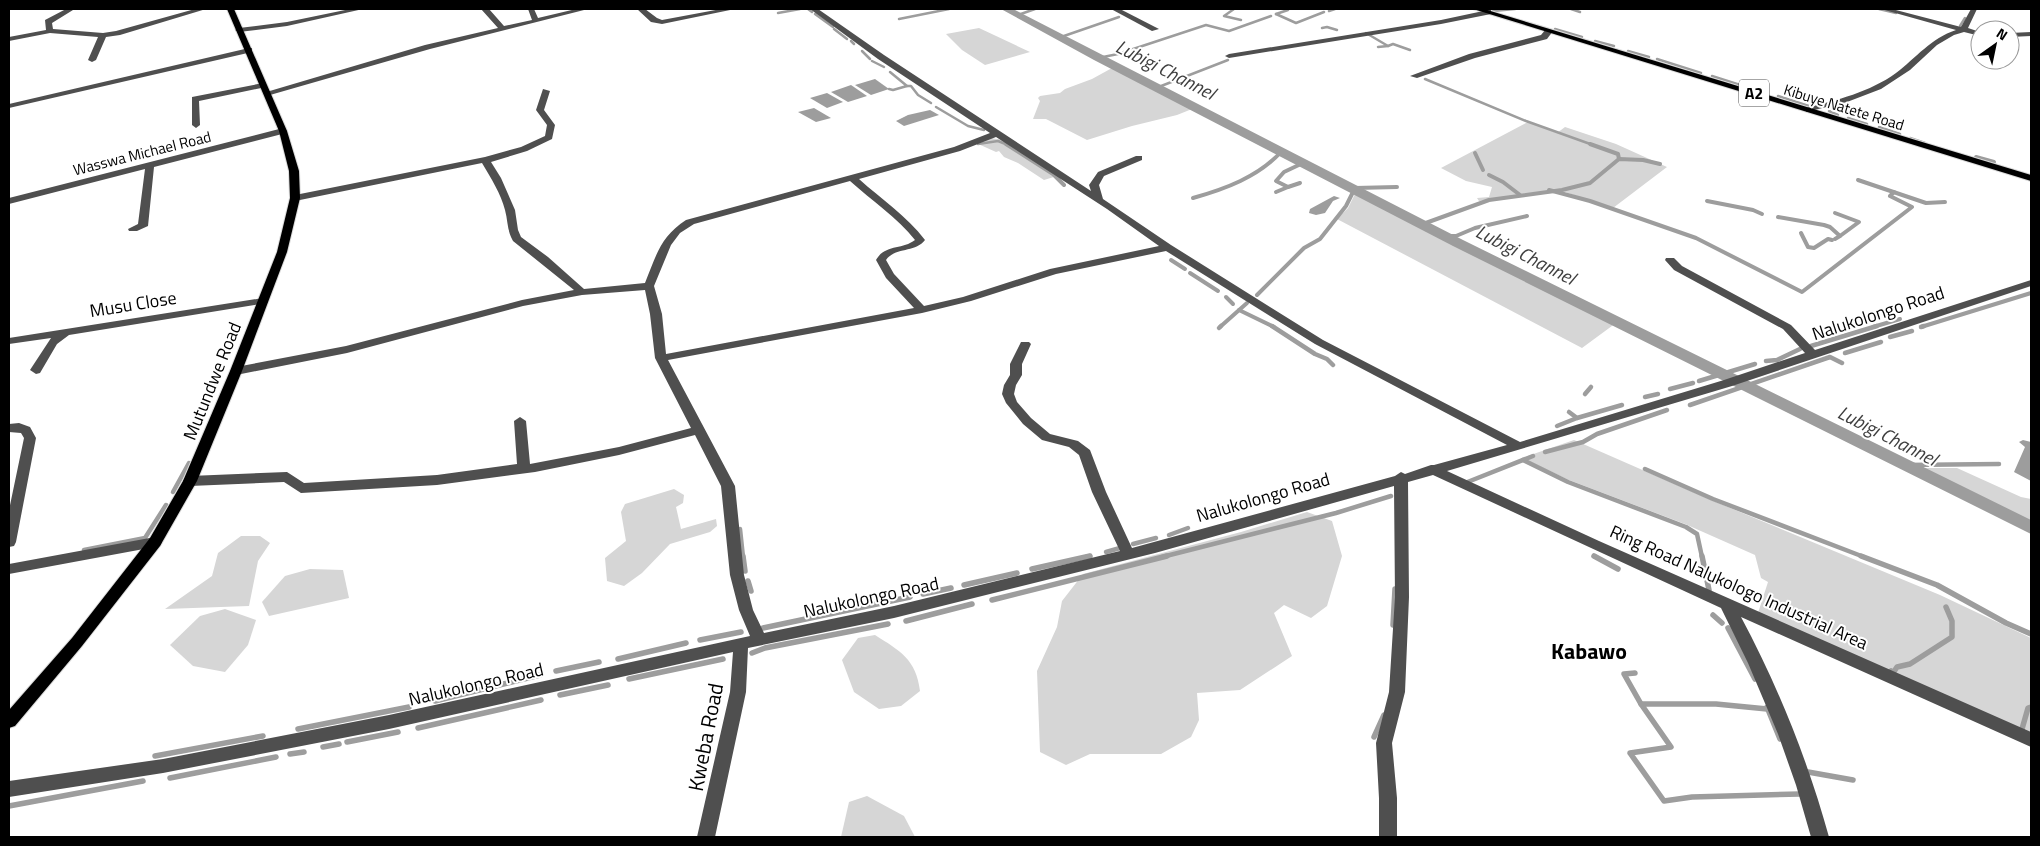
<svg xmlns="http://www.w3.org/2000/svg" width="2040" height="846" font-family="'Titillium Web',sans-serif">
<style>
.green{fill:#d6d6d6}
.water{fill:#9d9d9d}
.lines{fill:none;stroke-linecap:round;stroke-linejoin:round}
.stream-far3{stroke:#9d9d9d;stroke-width:2.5}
.stream-far2{stroke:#9d9d9d;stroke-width:4}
.stream-far1{stroke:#9d9d9d;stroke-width:4.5}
.stream{stroke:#9d9d9d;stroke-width:5.5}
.canal{fill:#9d9d9d;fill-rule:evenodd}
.major-casing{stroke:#dbdbdb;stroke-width:2}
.minor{fill:#4f4f4f;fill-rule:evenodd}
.major{fill:#000;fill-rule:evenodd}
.labels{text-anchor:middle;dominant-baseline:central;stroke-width:4;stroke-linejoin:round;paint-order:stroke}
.far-street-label{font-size:15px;fill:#000;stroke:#fff}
.shield{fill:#fff;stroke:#4c4c4c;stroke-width:1}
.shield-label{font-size:16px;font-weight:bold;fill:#000}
.street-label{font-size:18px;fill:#000;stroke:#fff}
.water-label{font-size:19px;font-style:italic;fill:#3e3e3e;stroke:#fff}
.near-street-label{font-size:21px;fill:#000;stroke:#fff}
.near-neighbourhood-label{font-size:22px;font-weight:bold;fill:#000;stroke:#fff}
</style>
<rect width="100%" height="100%" fill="#fff"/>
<g class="green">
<path d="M979 28 1030 52 985 65 962 50 946 34Z"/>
<path d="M1112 68 1192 109 1177 115 1132 126 1087 140 1046 119H1033L1040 101 1038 98 1040 96 1060 93 1065 89 1092 79Z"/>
<path d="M1528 122 1557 133 1565 127 1616 144 1667 167 1613 208 1562 191 1479 201 1477 198 1489 197 1492 187 1466 181 1441 168Z"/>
<path d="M991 138 1003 140 1057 176 1044 180 1018 163 1004 157 999 151 996 152 976 143Z"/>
<path d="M1356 192 1616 323 1582 348 1337 219 1348 208Z"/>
<path d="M1574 440 1711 500 1940 595 2031 638V734L1758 613 1768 582 1761 578 1755 555 1685 524 1569 480 1522 458Z"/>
<path d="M1915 468H1957L2021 497 2031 499V526Z"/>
<path d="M674 489 684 495 683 503 676 507 681 529 716 519 717 526 710 532 670 544 642 573 624 586 607 581 605 558 626 541 621 512 625 504Z"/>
<path d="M1307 512 1332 521 1342 556 1327 606 1311 618 1284 605 1274 613 1292 656 1240 690 1197 693 1199 720 1191 737 1161 754H1090L1066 765 1040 752 1037 671 1057 627 1062 601 1083 574 1241 532Z"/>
<path d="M241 536H260L270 543 258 561 249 606 165 609 212 576 218 553Z"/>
<path d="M310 569 343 570 349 598 269 616 262 602 285 576Z"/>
<path d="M225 609 256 620 248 645 225 672 193 666 170 645 200 616Z"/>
<path d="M875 635C900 651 916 659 920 691L901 706 879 709 854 692 842 660 858 638Z"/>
<path d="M867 796 904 816 915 837H841L849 802Z"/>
</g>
<g class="water">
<path d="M875 79 889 89 871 95 855 85Z"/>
<path d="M851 85 867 96 848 102 831 92Z"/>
<path d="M827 93 843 102 827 108 810 98Z"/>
<path d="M814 108 831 118 816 122 798 112Z"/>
<path d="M930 110 939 115 904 126 896 121 908 115Z"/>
<path d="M1334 196 1340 198 1333 201 1325 213 1316 215 1309 213 1310 209Z"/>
<path d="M2023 440 2031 442V481L2014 472 2025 447 2019 442Z"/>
</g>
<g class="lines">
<g class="stream-far3">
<path d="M808 9 812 12"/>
<path d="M1234 9 1224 16 1241 20"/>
<path d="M1571 9 1580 12"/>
<path d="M1879 9 1896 13"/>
<path d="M1329 11 1335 9"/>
<path d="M1493 11 1515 9"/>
<path d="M778 13 800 9"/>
<path d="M815 14 833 27"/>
<path d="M1276 14 1296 23 1324 12"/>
<path d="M1276 14 1288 10"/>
<path d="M1018 15 1035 9"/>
<path d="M899 19 949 9"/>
<path d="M1322 28 1327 27 1337 30"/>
<path d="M834 29 847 39"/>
<path d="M1555 29 1582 37"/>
<path d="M1963 29 1960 26 1965 18"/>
<path d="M1366 33 1388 46 1393 44 1410 50"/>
<path d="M1061 37 1119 17"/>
<path d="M851 41 854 44"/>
<path d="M1595 41 1614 46"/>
<path d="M1378 47 1388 46"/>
<path d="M862 51 870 59"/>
<path d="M1628 51 1649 57"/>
<path d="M1098 58 1118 54 1206 25 1229 31 1271 16"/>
<path d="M1657 59 1701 73"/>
<path d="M872 61 884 67"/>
<path d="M1712 76 1759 91"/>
<path d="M1425 79 1526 121 1593 145"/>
<path d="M907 86H911L918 95 931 103"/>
<path d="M1156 88 1228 60"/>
<path d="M889 89 893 90 907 86 890 72"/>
<path d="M1778 96 1815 108"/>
<path d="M936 107 968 126 984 130"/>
<path d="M1829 111 1838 115"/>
<path d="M1848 118 1867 124"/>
<path d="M1879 127 1900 134"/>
<path d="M1910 138 1925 143"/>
<path d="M978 144 998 141 1008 145"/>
</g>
<g class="stream-far2">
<path d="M1006 144 1053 174 1064 185"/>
<path d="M1590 144 1618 154 1619 159"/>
<path d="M1475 153 1483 170"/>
<path d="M1976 157 1994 162"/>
<path d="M1489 175 1503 182 1520 195"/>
<path d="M1858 180 1926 203 1945 202"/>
<path d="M1300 183 1288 187 1276 181 1284 172 1303 163"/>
<path d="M1549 190 1590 201 1696 238 1802 292 1912 207 1890 196 1894 192"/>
<path d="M1276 192 1288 187"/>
<path d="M1193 198C1225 189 1258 177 1281 152"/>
<path d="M1707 201 1753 210 1762 214"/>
<path d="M1835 213 1859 222 1840 236"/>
<path d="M1778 217 1824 225 1830 227 1840 236 1835 239"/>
<path d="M1423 224 1489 200 1562 190 1590 183 1619 159 1643 160 1660 164"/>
<path d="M1801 233 1808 247 1814 248 1828 239 1832 240"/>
<path d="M1446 236H1456L1475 228 1527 216"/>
<path d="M1171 260 1185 269"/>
<path d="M1190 273 1218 291"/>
<path d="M1257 295 1304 248 1320 239 1346 206 1355 188 1397 187"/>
<path d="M1226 297 1233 304"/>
<path d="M1239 310 1274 327"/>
<path d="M1220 327 1247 303"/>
<path d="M1873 327 1900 319"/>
<path d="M1921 327 2031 293"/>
</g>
<g class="stream-far1">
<path d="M1272 326 1315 354 1327 359 1333 365"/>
<path d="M1921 327 1924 326"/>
<path d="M1219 328 1221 326"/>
<path d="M1890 337 1912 331"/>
<path d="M1811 346 1877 326"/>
<path d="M1845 353 1881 342"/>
<path d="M1766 361 1777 360 1800 349"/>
<path d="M1699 381 1755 364"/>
<path d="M1670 389 1693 383"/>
<path d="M1585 394 1591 387"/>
<path d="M1645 397 1658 394"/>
<path d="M1690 405 1830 357 1842 363"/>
<path d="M1569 412 1577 418 1622 405"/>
<path d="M1557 426 1577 418"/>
<path d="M1545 452 1583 442 1597 434 1667 410"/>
<path d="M1523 460 1568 482 1686 527 1697 534 1702 557"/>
<path d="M1905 465 1999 464"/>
<path d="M1645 469 1713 499 1864 557"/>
<path d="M1465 483 1533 456"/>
<path d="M173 492 189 463"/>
<path d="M740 529 743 557"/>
<path d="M1169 535 1188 528"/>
<path d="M1133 544 1156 538"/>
<path d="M84 550 145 538 166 505"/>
<path d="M1106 552 1120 548"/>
<path d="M1594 556 1596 557"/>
<path d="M1086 557 1090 556"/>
<path d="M1162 557 1336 513 1391 496"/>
</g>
<g class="stream">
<path d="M743 556 745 571"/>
<path d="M1594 556 1618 569"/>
<path d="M1702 556 1709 590"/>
<path d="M1861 556 1937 585 2006 623 2031 634"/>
<path d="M1032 569 1090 556"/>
<path d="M748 581 751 591"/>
<path d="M964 585 1017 573"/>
<path d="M923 594 951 588"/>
<path d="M992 600 1167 556"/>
<path d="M1713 615 1722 623"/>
<path d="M906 621 972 604"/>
<path d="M1393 625 1395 589"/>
<path d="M763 628 910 597"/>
<path d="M1728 628 1755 679"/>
<path d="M700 640 741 632"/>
<path d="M752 653 765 648 888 624"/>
<path d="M618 659 686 643"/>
<path d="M556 671 599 662"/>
<path d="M1891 671 1893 673 1897 667 1910 664 1952 637V621L1946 607"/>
<path d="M1635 673 1624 674 1641 704"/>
<path d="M629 679 723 659"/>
<path d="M560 695 608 685"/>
<path d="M435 701 540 675"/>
<path d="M1767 707 1780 739"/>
<path d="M1767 709 1716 704H1641L1671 747 1630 753 1664 801 1692 797 1800 794"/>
<path d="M418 728 541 700"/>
<path d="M298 729 409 707"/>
<path d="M2022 729 2028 708 2031 707"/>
<path d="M1374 737 1384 715"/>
<path d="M347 742 398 732"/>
<path d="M323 747 339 744"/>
<path d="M290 754 304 752"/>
<path d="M155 756 263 736"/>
<path d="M1808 772 1853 780"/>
<path d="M170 778 276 757"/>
<path d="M9 806 143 781"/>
</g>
<path class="canal" d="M1001 9H1013L1463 240 2031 520V534L1453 246 1094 60Z"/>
<defs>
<g id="major">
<path d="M227 9H234L287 131 299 171 300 198 287 252 242 371 197 481 160 546 82 646 15 726 9 728V710L72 638 150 538 183 481 230 371 277 252 290 198 289 171 279 131Z"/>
<path d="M1473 9H1484L2031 175V181Z"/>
</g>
</defs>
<use href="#major" class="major-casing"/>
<g class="minor">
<path d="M66 9 73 10 52 23 53 29 103 33 116 31 195 9H206L120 35 106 37 96 60 92 62 88 60 98 37 50 33 9 41V37L46 30 45 20Z"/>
<path d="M350 9H363L287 26 239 32 235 30 239 28 287 22Z"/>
<path d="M481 9H489L504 26 532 20 528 9H534L538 18 576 9H588L430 49 270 95 263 93 425 45 498 28Z"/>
<path d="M637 9H645L657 18 662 20 721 9H735L662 24 651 22Z"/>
<path d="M810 9H818L884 55 1091 191 1089 185 1098 172 1136 156H1142V160L1104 176 1099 185 1103 199 1171 245 1323 340 1520 442 1724 380 1805 353 1783 329 1674 270 1665 260 1666 258H1674L1682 266 1791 325 1815 350 2031 280V286L1732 386 1447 471 1599 541 2031 732V747L1741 617C1778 686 1808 761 1829 837H1811L1796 785 1778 734 1748 663 1721 608 1433 475 1408 482 1409 597 1405 692 1392 743 1397 798V837H1379V798L1376 743 1389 692 1395 597 1394 486 1155 553 894 618 748 648 746 692 715 837H697L730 692 733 652 389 729 163 773 9 797V781L163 759 389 715 750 636 739 610 730 575 721 486 695 435 619 455 535 472 437 485 301 493 284 482 190 486 185 484 183 481 185 478 190 476 287 472 304 483 437 475 517 464 514 421 520 417 526 421 530 464 619 447 691 428 655 358 650 314 645 290 582 295 523 306 347 353 236 375 230 371 236 367 346 346 522 300 574 290 513 241C507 231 508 221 505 210 501 194 491 178 482 163L295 201 290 198 295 195 485 157 521 147 545 136 547 125 536 110 543 89 550 91 544 110 555 125 552 139 527 151 491 162 501 178 515 210 518 230 521 237 548 257 584 289 645 283C656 256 660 237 686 220L954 147 990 133 878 59ZM996 137 1107 209 1159 246 1050 269 963 297 924 306 894 274 886 260C895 247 915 253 925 240 907 216 881 199 859 179L960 151ZM850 181C871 200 898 218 915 240 902 250 885 244 876 260L886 278 914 308 666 354 662 314 654 286 671 245 680 233 694 224ZM1166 251 1315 344 1507 445 1434 465H1431L1405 474 1401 472 1395 476 1132 548 1106 492 1090 450 1078 441 1050 434 1031 418 1017 402 1014 394 1016 385 1022 375V364L1031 344 1029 342H1021L1010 364V375L1004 385 1002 394 1006 403 1023 424 1042 440 1069 447 1079 455 1092 492 1120 551 894 606 764 633 753 610 744 575 735 486 668 360 922 313 971 301 1056 274Z"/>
<path d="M1111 9H1120L1159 29 1152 31Z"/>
<path d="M1881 9H1892L1961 27 1971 9H1977L1968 28 1980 32V36L1964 32 1954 35 1937 45 1910 70 1881 89 1847 102 1806 112V108C1837 100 1870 92 1896 73 1916 58 1931 38 1956 30Z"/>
<path d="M1488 10H1491V14L1441 24 1229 58 1225 56 1229 54 1441 20Z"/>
<path d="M1546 29 1553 31 1547 39 1475 58 1417 78 1410 76 1469 54 1541 35Z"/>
<path d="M2031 32V36L2010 37V33Z"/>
<path d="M249 48H252V52L9 108V104Z"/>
<path d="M263 83H266V87L199 101 200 125 196 128 192 125V97Z"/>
<path d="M283 128 287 131 286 133 154 167 148 226 137 231H129L128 229 138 224 145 169 9 204V198Z"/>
<path d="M263 298 267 299 268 301 267 303 69 335 57 344 40 373 36 374 30 370 51 338 9 344V338Z"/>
<path d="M19 423 30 427 36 438 16 542 14 546 9 547V510L24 438 21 433 9 432V424Z"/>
<path d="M155 537 160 538 162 542 160 546 9 574V564Z"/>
</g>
<use href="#major" class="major"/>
</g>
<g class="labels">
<g class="far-street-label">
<text transform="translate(1844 107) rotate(17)">Kibuye Natete Road</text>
<text transform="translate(142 153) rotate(-14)">Wasswa Michael Road</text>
</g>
<rect class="shield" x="1739" y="79.5" width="30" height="27" rx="4"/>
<g class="shield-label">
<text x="1754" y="93">A2</text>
</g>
<g class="street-label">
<text transform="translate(133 304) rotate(-9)">Musu Close</text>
<text transform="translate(1878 313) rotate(-18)">Nalukolongo Road</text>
<text transform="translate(212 381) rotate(-68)">Mutundwe Road</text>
<text transform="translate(1263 497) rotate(-16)">Nalukolongo Road</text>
<text transform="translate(1739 587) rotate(24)">Ring Road Nalukologo Industrial Area</text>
<text transform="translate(871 597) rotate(-12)">Nalukolongo Road</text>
<text transform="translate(476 684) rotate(-13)">Nalukolongo Road</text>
</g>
<g class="water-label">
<text transform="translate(1166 69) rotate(27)">Lubigi Channel</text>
<text transform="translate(1526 254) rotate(27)">Lubigi Channel</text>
<text transform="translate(1888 435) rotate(27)">Lubigi Channel</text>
</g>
<g class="near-street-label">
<text transform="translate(705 737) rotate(-79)">Kweba Road</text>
</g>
<g class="near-neighbourhood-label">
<text x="1589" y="651">Kabawo</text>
</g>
</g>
<rect width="2040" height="846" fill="none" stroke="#000000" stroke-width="20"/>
<g transform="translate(1995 45) rotate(33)"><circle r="24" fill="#ffffff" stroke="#999999"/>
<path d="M0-4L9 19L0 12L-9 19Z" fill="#000000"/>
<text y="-8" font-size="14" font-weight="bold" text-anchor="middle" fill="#000000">N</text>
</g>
</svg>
